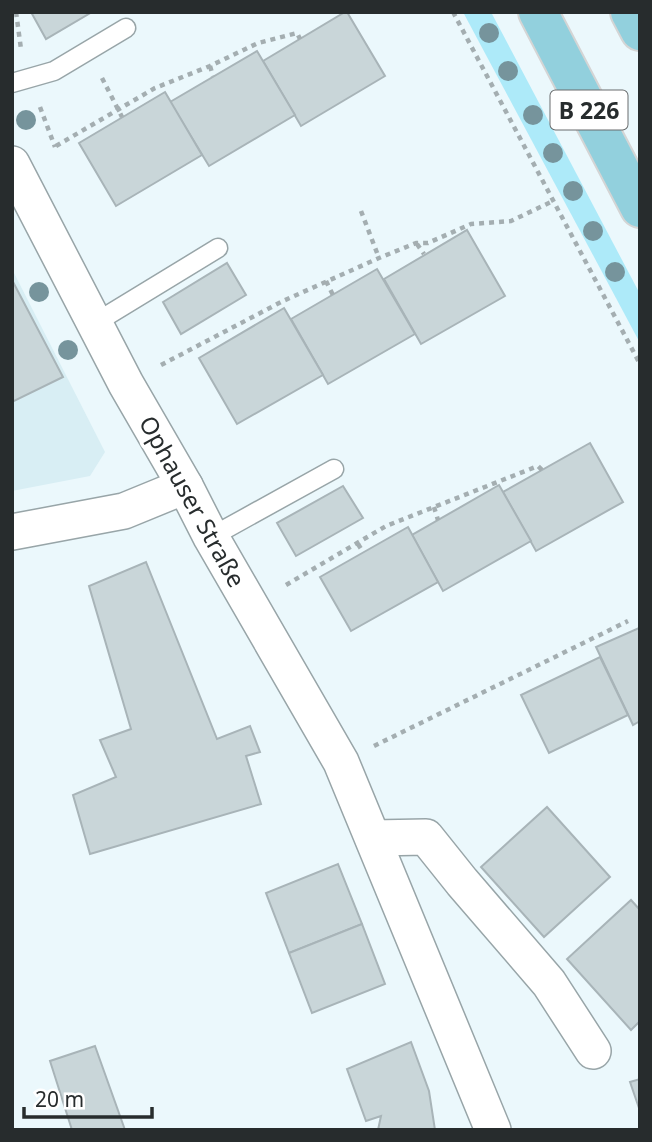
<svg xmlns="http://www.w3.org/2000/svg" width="652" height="1142" font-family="'Noto Sans',sans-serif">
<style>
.built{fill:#d8eef4}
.green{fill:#adeaf9}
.building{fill:#c9d6d9;stroke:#a8b4b8;stroke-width:2}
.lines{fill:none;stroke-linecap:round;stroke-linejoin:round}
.lane-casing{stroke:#98a5a8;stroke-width:21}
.street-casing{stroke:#98a5a8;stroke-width:38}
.primary-casing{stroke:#d4d5d5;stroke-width:42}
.path{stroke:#a4aeb1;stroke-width:4.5;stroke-dasharray:5 5;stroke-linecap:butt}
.lane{stroke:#fff;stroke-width:18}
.street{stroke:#fff;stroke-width:35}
.primary{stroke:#92d0dd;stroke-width:38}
.tree{fill:#76949c}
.labels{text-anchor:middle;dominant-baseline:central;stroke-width:7;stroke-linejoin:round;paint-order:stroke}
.shield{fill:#fff;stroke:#686b6c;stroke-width:2}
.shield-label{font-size:23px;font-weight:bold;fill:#272c2d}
.street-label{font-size:24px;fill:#272c2d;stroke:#fff}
</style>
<rect width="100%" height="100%" fill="#ebf8fc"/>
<path class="built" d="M12 269 105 452 90 476 12 491Z"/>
<path class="green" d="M463 12H491L640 294V343Z"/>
<g class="building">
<path d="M31 12H92L46 39Z"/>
<path d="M345 12H347L385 76 301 126 263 61Z"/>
<path d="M257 51 295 115 209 166 170 102Z"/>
<path d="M165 92 202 155 116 206 79 143Z"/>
<path d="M467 230 505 296 421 344 384 279Z"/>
<path d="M227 263 246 295 181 334 163 302Z"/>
<path d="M377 269 415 334 328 384 291 319Z"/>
<path d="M12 280 63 377 12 402Z"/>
<path d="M284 308 323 375 237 424 199 358Z"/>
<path d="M590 443 623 502 536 551 503 492Z"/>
<path d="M499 485 531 541 443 591 412 535Z"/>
<path d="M343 486 363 518 296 556 277 523Z"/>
<path d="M408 527 438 582 351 631 320 577Z"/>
<path d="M146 562 217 739 250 726 260 752 246 756 261 804 90 854 73 795 116 777 100 740 131 729 89 586Z"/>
<path d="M639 628 640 721 633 725 596 647Z"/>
<path d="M600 657 628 715 549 753 521 695Z"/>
<path d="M547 807 610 877 544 937 481 867Z"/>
<path d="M338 864 362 924 289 953 266 893Z"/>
<path d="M631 900 640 910V1021L631 1030 567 959Z"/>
<path d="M362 924 385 984 312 1013 289 953Z"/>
<path d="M411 1042 429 1091 435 1130H378L381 1116 366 1121 347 1069Z"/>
<path d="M95 1046 125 1130H72L50 1061Z"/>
<path d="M640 1079V1111L630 1082Z"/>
</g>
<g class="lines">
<defs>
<g id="lane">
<path d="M12 83 54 71 126 28"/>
<path d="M95 323 218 248"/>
<path d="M211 537 334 469"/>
</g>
<g id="street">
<path d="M12 164 126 384 185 486 211 537 341 762 493 1130"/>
<path d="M12 532 124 511 185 486"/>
<path d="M373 838 426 837 462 882 549 983 593 1051"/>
</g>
<g id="primary">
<path d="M538 12 640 208"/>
<path d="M630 12 640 31"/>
</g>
</defs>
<use href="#lane" class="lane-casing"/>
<use href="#street" class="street-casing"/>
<use href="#primary" class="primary-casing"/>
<g class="path">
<path d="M16 12 21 49"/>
<path d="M453 12 640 364"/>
<path d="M210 66 213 76"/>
<path d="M102 78 122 117"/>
<path d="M40 107 55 147"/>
<path d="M56 146 155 88 210 66 258 43 297 33 300 39"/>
<path d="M361 211 379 258"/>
<path d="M417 244 424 254"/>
<path d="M326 281 333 295"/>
<path d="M161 365 283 301 379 258 416 243H428L471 224 511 221 553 201"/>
<path d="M434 507 438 520"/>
<path d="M358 544 363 552"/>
<path d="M286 585 386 526 538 466 542 470"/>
<path d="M374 746 628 621"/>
</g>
<use href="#lane" class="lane"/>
<use href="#street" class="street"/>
<use href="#primary" class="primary"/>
</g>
<g class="tree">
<circle cx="489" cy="33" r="10"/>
<circle cx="508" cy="71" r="10"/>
<circle cx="533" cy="115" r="10"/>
<circle cx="26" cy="120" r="10"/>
<circle cx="553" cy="153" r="10"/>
<circle cx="573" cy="191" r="10"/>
<circle cx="593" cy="231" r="10"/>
<circle cx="615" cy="272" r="10"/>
<circle cx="39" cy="292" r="10"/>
<circle cx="68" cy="350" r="10"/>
</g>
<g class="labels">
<rect class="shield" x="550.5" y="90.5" width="77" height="39" rx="5"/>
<g class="shield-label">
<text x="589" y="110">B 226</text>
</g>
<g class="street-label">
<text transform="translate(193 501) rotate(61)">Ophauser Straße</text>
</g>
</g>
<rect width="652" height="1142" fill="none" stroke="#272c2d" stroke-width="28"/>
<path d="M24 1107v10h128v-10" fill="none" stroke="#272c2d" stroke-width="3.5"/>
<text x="35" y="1107" font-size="21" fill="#272c2d" stroke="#ffffff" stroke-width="5" paint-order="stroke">20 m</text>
</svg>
